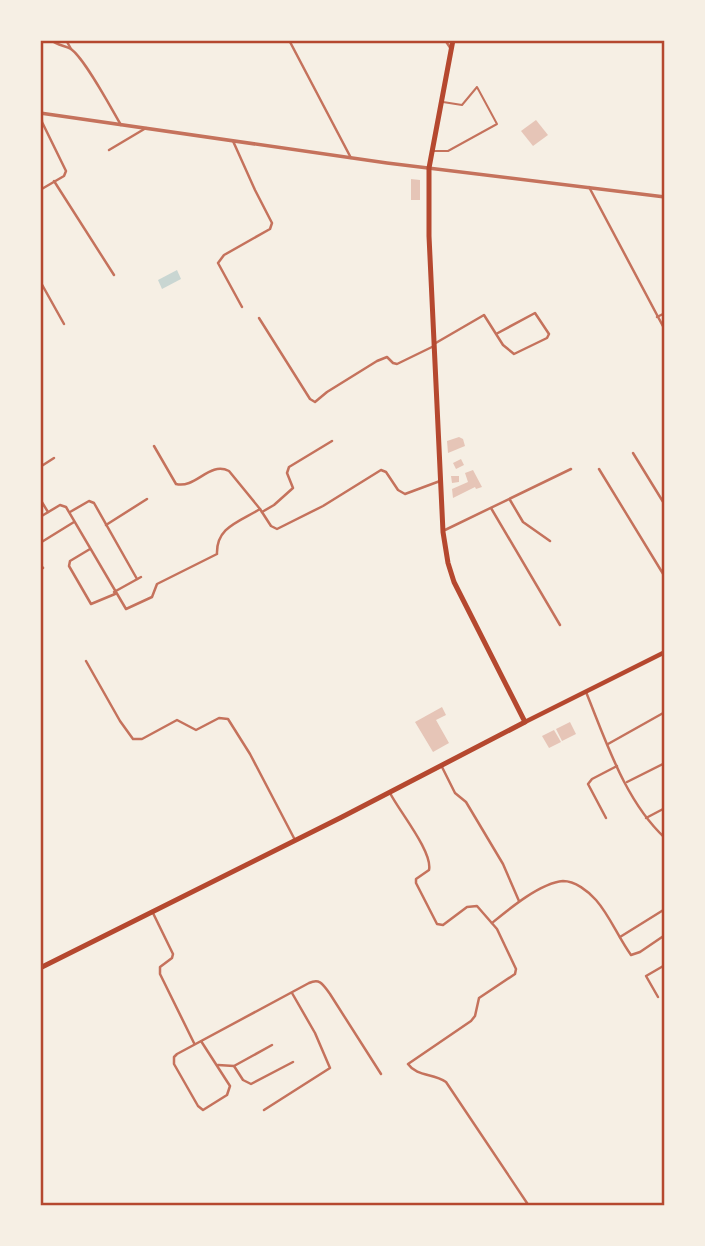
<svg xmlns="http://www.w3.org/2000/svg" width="705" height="1246" font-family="'Titillium Web',sans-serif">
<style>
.water{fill:#c9d6d2}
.building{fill:#e6c5b7}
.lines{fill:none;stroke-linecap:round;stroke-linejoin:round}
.service{stroke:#c5725c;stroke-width:2}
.minor{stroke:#c5725c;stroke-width:2.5}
.tertiary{stroke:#c5725c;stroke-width:3.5}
.primary{stroke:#b5482f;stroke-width:4.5}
.trunk{stroke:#b5482f;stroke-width:5}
.neatline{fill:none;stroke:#b5482f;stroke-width:2.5}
</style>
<rect width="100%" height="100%" fill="#f6efe4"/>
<path class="water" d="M177 270 181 279 162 289 158 280Z"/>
<g class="building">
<path d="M536 120 548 135 533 146 521 131Z"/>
<path d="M411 179 420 180V200H411Z"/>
<path d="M459 437 463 439 465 446 448 453 447 441Z"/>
<path d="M461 459 464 465 456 469 453 463Z"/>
<path d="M473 470 482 487 476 489 475 487 453 498 452 489 468 482 465 473Z"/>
<path d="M451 476H459V482L452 483Z"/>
<path d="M442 707 446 715 436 720 449 743 433 752 415 722Z"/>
<path d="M570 722 576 734 562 741 556 729Z"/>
<path d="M554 730 561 742 549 748 542 736Z"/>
</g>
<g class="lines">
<path class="service" d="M433 151H448L497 124 477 87 462 105 443 102"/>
<g class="minor">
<path d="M51 40C58 46 64 45 71 49 85 59 111 108 121 125"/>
<path d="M66 40 71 49"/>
<path d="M289 40 351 158"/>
<path d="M445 40 451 49"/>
<path d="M233 141 255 190 272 223 270 229 224 255 218 263 242 307"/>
<path d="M109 150 146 128"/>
<path d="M54 181 114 275"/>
<path d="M589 187 665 330"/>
<path d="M40 190 64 176 66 171 42 122 41 113"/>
<path d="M40 281 64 324"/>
<path d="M657 317 665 313"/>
<path d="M259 318 310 399 315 402 327 392 377 361 387 357 393 363 397 364 434 346"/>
<path d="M434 344 484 315 503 345 514 354 547 338 549 334 535 313 496 334"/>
<path d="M154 446 176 484C196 489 209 461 229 471L260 509"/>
<path d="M633 453 665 505"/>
<path d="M40 467 54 458"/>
<path d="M599 469 665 577"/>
<path d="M40 499 48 512"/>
<path d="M510 500 523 522 550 541"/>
<path d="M491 508 560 625"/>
<path d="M70 512 89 501 94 503 137 579"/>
<path d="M262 512 274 505 293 488 287 473 289 467 332 441"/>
<path d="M40 517 60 505 66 507 126 609 152 597 157 584 217 554C216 527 239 522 260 509L271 526 277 529 323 506 381 470 386 472 398 490 405 494 440 481"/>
<path d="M106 525 147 499"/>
<path d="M445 530 571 469"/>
<path d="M40 543 74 522"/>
<path d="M90 549 70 561 69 566 91 604 115 594"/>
<path d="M40 564 43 568"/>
<path d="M114 592 141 577"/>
<path d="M86 661 120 721 133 739H142L177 720 196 730 219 718 228 719 250 754 295 840"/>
<path d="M586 692C606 741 625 801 665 838"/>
<path d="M608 744 665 712"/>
<path d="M441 765 455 793 466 802 503 864 519 901"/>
<path d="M627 782 665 763"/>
<path d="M390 793C399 811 433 852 429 870L416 879V883L437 924 443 925 467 907 477 906 497 929 516 969 515 974 479 998 475 1016 471 1021 408 1064C417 1077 433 1073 446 1082L529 1206"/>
<path d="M606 818 588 784 592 779 617 766"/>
<path d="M646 818 665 808"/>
<path d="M152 911 173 954 172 958 160 967V974L194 1043"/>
<path d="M492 923C509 909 540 883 563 881 575 881 588 891 596 900 610 916 618 937 631 955L640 952 665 935"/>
<path d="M620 937 665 909"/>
<path d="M658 997 646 976 665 965"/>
<path d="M201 1041 230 1086 227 1095 203 1110 198 1106 174 1064V1057L177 1054 309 983C321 978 323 985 330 994L381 1074"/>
<path d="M218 1065 234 1066 272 1045"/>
<path d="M234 1066 243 1080 251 1084 293 1062"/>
<path d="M264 1110 330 1068 315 1033 292 993"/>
</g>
<path class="tertiary" d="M40 113 387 163 665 197"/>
<path class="primary" d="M525 722 665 652"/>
<path class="trunk" d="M40 968 342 817 525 722 454 582 448 563 443 532 429 236V168L453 40"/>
</g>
<rect width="705" height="1246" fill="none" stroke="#f6efe4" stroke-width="84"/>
<rect x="42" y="42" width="621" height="1162" class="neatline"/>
</svg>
